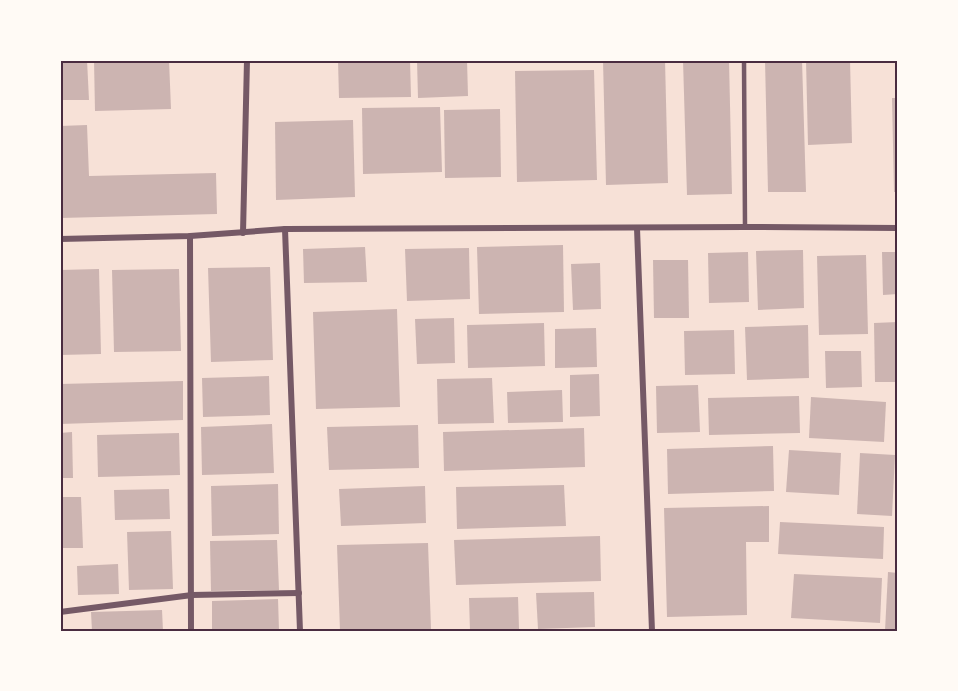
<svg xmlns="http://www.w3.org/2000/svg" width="958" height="691" font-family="'Asap Condensed',sans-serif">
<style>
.building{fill:#ccb4b1}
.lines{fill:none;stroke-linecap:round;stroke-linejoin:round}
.service{stroke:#755966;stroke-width:4.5}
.minor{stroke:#755966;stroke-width:6}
.neatline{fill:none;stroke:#4a2c40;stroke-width:2}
</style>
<rect width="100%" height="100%" fill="#f7e1d7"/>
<g class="building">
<path d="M60 60H87L89 100H60Z"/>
<path d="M94 60H169L171 109 95 111Z"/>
<path d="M338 60H410L411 97 339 98Z"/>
<path d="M417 60H467L468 96 418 98Z"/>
<path d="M603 60H665L668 183 606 185Z"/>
<path d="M683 60H729L732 194 687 195Z"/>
<path d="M765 60H802L806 192H768Z"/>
<path d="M806 60H850L852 143 808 145Z"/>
<path d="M594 70 597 180 517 182 515 71Z"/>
<path d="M892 98H898V192H894Z"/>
<path d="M440 107 442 172 363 174 362 108Z"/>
<path d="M500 109 501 177 445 178 444 110Z"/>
<path d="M353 120 355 197 276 200 275 122Z"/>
<path d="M87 125 89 176 216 173 217 214 60 218V126Z"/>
<path d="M563 245 564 312 479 314 477 247Z"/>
<path d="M365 247 367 282 304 283 303 249Z"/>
<path d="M469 248 470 299 407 301 405 249Z"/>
<path d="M803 250 804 308 758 310 756 251Z"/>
<path d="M748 252 749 302 709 303 708 253Z"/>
<path d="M882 252H898V294L883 295Z"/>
<path d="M866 255 868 334 819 335 817 256Z"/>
<path d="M653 260H688L689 318H654Z"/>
<path d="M600 263 601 309 573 310 571 264Z"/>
<path d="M270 267 273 360 211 362 208 268Z"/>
<path d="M99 269 101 354 60 355V270Z"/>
<path d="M179 269 181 351 114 352 112 270Z"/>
<path d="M397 309 400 407 316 409 313 312Z"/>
<path d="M454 318 455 363 417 364 415 319Z"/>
<path d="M898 322V382H875L874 323Z"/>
<path d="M544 323 545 366 468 368 467 325Z"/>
<path d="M808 325 809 378 747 380 745 327Z"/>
<path d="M596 328 597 367 555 368V329Z"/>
<path d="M734 330 735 374 685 375 684 331Z"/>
<path d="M825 351H861L862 387 826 388Z"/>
<path d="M599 374 600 416 570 417V375Z"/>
<path d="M269 376 270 415 203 417 202 378Z"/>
<path d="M492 378 494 423 438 424 437 379Z"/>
<path d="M183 381V420L60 424V384Z"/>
<path d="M698 385 700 432 657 433 656 386Z"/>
<path d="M562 390 563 422 508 423 507 392Z"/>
<path d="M799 396 800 433 709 435 708 398Z"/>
<path d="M811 397 886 402 884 442 809 438Z"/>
<path d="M272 424 274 473 202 475 201 427Z"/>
<path d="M418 425 419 468 329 470 327 427Z"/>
<path d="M584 428 585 467 444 471 443 432Z"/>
<path d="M72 432 73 478H60V433Z"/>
<path d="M179 433 180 475 98 477 97 435Z"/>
<path d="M773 446 774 491 668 494 667 449Z"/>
<path d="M789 450 841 453 839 495 786 492Z"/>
<path d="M860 453 895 455 892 516 857 514Z"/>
<path d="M278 484 279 534 212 536 211 486Z"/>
<path d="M564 485 566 526 457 529 456 487Z"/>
<path d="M425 486 426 523 341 526 339 489Z"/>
<path d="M169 489 170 519 115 520 114 490Z"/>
<path d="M60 497H81L83 548H60Z"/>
<path d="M769 506V542H746L747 615 667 617 664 508Z"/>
<path d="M780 522 884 527 883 559 778 554Z"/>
<path d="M171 531 173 589 129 590 127 532Z"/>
<path d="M600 536 601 581 456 585 454 540Z"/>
<path d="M277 540 279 590 211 591 210 541Z"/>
<path d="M428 543 431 629 340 631 337 545Z"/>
<path d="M118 564 119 594 78 595 77 566Z"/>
<path d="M888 572 898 573V631H885Z"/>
<path d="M794 574 882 578 880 623 791 618Z"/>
<path d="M594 592 595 627 538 629 536 593Z"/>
<path d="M518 597 519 629 470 631 469 598Z"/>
<path d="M278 599 279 631H212V601Z"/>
<path d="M162 610 163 631H92L91 612Z"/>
</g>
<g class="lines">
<path class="service" d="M744 60 745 227"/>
<g class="minor">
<path d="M637 228 652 631"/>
<path d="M285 229 300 631"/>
<path d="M243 233 247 60"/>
<path d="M190 236 191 631"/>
<path d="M60 239 190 236 285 229 745 227 898 228"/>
<path d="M60 612 192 595 299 593"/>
</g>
</g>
<rect width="958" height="691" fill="none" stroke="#fffaf5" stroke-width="123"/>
<rect x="62" y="62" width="834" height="568" class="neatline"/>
</svg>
